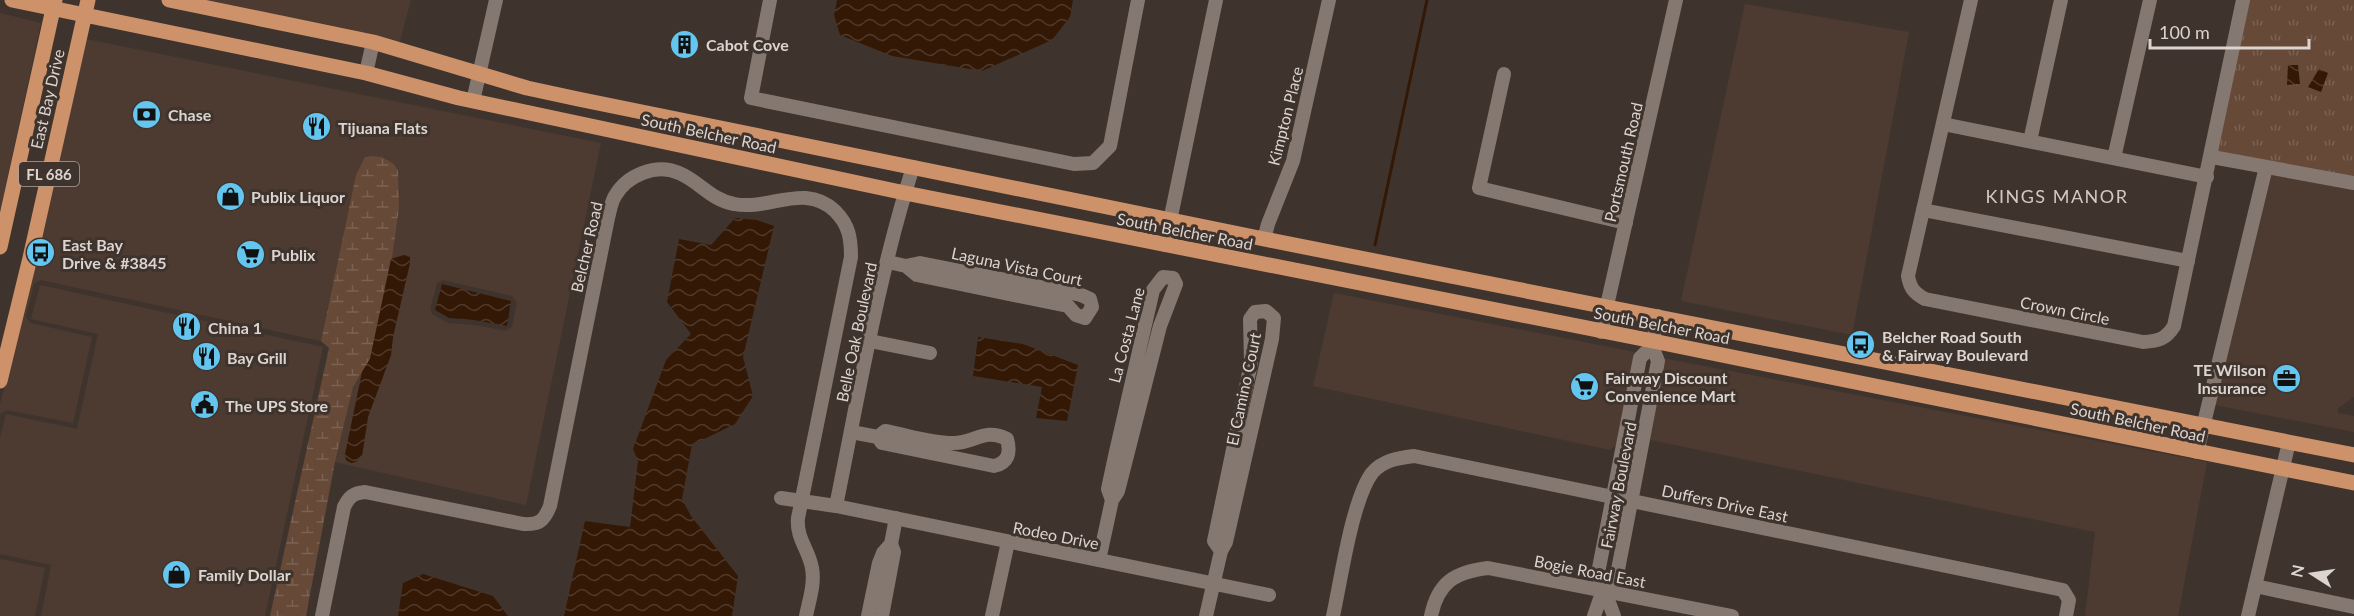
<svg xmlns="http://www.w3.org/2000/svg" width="2354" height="616" font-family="Lato,sans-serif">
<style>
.built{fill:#4d3b31;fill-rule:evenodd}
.wetland{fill:url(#wetland-marsh)}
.park{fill:url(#park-tufts)}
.water{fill:url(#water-waves)}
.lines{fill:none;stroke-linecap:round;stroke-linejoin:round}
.stream{stroke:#331806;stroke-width:3}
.minor{stroke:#857870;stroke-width:14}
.major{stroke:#ce926a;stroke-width:15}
.labels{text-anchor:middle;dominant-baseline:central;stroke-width:6;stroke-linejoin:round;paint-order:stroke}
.shield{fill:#3f342d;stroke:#ada49f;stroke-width:1.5}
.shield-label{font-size:15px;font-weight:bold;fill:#dcd4d0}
.poi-label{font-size:16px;font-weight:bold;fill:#dcd4d0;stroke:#3f342d;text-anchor:start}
.street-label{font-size:16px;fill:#dcd4d0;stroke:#3f342d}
.neighbourhood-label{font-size:18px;letter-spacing:1.5px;fill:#d6c8bf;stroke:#3f342d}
</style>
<defs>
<pattern id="wetland-marsh" width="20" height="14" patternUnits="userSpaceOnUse" patternTransform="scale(1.5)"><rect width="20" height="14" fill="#664937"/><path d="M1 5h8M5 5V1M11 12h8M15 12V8" fill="none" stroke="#7b6253"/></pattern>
<pattern id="park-tufts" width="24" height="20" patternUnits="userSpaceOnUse" patternTransform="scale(1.5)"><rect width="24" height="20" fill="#664937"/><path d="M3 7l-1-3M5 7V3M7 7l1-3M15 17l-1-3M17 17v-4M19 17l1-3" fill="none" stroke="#7b6253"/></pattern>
<pattern id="water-waves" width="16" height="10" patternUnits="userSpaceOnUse" patternTransform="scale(1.5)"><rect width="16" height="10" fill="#331806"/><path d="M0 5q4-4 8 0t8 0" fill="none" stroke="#503929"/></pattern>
</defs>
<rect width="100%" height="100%" fill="#3f342d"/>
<g class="built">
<path d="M197 0H411L399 44Z"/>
<path d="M1745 4 1909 32 1852 335 1681 301Z"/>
<path d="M0 13 41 23 0 212Z"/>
<path d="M86 39 601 143 526 505 335 462 353 387 362 372V456L368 417 391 355 393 337 410 263 404 255 391 259 399 208 394 164 382 157 373 156 356 175 321 341 41 280 34 284 26 317 30 323 92 337 73 423 7 410 1 413 0 417V404L25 309ZM443 280 512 296 517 302 512 327 506 331 474 325 448 323 432 314 430 309 437 283Z"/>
<path d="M2264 163 2354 181V397L2338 408V413L2354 416V432L2215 405Z"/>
<path d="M40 285 323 347 265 616H41L51 565 0 554V438L6 414 77 429 98 334 31 319Z"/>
<path d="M1334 293 1645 354 1627 435 1610 450 1313 386Z"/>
<path d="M1657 357 2207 462 2178 616H2085L2095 532 1641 438Z"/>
<path d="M0 559 45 568 35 616H0Z"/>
</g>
<path class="wetland" d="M373 156 382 157 394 164 398 171 399 208 392 258 370 359 353 387 335 462 306 616H270L329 348 321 341 356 175 365 157Z"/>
<path class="park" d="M2243 0H2354V181L2215 151Z"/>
<g class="water">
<path d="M837 0H1073L1070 17 1052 40 982 71 892 56 840 35 834 15Z"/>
<path d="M2288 65H2298L2300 84 2287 85Z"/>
<path d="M2319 69 2328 73 2321 92 2308 87Z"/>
<path d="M735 218 757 220 774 226 743 357 753 396 735 424 692 445 682 499 691 516 738 576 732 616H564L585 521 630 527 638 461 633 449 666 360 691 334 667 302 679 239 711 245Z"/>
<path d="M404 255 410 257V263L393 337 391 355 368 417 362 456 356 462 351 463 346 460 345 454 362 372 370 359 391 259Z"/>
<path d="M442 284 511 301 507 326 474 320 449 318 435 310Z"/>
<path d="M978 337 1023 344 1078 365 1067 421 1036 418 1042 387 973 376Z"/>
<path d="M423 574 493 596 508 616H398L403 583Z"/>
</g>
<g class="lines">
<path class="stream" d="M1375 245 1427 0"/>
<g class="minor">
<path d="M770 0 751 98 1074 164 1093 163 1110 146 1138 0"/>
<path d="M1971 0 1908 276C1910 288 1914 293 1925 299L2143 342C2159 341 2166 339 2174 326L2243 0"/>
<path d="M366 73 373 42"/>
<path d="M1504 74 1479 188 1626 223"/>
<path d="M473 101 496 0"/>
<path d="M1943 124 2207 177"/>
<path d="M2030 141 2061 0"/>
<path d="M2212 157 2354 183"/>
<path d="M2114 158 2150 0"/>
<path d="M1923 210 2188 261"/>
<path d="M1264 239 1268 224 1293 161 1329 0"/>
<path d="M1165 245 1216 0"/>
<path d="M888 262 906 266 917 275 1068 306 1076 315 1085 318 1092 307 1090 299 1081 295 920 263 906 266"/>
<path d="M1601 332 1676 0"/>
<path d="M870 341 930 353"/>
<path d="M851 432 878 437 882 443 994 466C1008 463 1011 453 1007 439 984 427 974 444 952 443 930 443 907 435 885 431L878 437"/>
<path d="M2197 452 2266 167"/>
<path d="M781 498 836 506 1269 595"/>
<path d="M836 506C859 393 878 277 913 167"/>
<path d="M1099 560 1112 500 1118 491 1160 326 1176 284 1173 278 1163 277 1153 290 1115 456 1108 489 1112 500"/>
<path d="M2255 586 2354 607"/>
<path d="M322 616 344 507C349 497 353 493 365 492L523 524C539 525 544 521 550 506L608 218C610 211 611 202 615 196 627 175 656 163 679 173 699 181 711 200 734 204 769 211 805 182 835 211 849 225 851 238 851 257L798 518C796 538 809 550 812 568 815 584 809 601 806 616"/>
<path d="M868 616 879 563 883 553 891 544 896 518"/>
<path d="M882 616 894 552 891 544"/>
<path d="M992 616 1008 542"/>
<path d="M1206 616 1221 551 1226 542 1272 339 1274 318 1266 311 1255 312 1250 319 1251 363 1214 541 1221 551"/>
<path d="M1333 616C1341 580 1352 500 1372 473 1383 460 1398 458 1414 456L2063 590 2069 600 2066 616"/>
<path d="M1431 616C1438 582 1455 572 1488 568L1732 616"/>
<path d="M1594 616 1603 590 1617 575 1658 361 1652 346"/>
<path d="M1614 616 1598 573 1640 358 1652 346 1658 316"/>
<path d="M2248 616 2289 442"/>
</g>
<g class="major">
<path d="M12 0 366 73 459 98 905 193 1653 341 2354 483"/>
<path d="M169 0 373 42 527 88 578 99 1264 239 2354 455"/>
<path d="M0 247 55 0"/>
<path d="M0 381 30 258 88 0"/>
</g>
</g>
<defs>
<symbol id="building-disc" viewBox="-11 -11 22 22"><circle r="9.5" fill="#64c5ee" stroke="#3f342d"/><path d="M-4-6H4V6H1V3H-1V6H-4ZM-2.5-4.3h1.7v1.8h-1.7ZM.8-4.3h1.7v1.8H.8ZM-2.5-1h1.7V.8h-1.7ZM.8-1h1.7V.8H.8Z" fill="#111"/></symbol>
<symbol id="bank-disc" viewBox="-11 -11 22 22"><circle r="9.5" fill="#64c5ee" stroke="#3f342d"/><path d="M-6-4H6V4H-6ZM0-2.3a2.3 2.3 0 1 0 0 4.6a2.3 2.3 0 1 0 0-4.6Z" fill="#111"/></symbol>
<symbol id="restaurant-disc" viewBox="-11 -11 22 22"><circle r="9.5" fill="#64c5ee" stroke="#3f342d"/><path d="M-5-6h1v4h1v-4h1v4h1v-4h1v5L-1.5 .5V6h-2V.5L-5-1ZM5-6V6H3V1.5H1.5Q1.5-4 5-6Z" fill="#111"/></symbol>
<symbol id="shop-disc" viewBox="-11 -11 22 22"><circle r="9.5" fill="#64c5ee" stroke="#3f342d"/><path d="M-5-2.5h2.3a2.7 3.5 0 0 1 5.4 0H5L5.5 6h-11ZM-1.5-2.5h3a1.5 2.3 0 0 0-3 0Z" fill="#111"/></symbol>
<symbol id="bus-disc" viewBox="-11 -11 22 22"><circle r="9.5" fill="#64c5ee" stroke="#3f342d"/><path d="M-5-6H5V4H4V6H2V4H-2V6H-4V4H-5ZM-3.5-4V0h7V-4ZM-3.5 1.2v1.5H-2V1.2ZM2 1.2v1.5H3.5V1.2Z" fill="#111"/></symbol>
<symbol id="supermarket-disc" viewBox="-11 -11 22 22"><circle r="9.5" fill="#64c5ee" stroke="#3f342d"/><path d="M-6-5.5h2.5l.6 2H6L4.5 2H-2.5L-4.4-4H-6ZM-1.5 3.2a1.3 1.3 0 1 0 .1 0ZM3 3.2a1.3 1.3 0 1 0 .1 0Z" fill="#111"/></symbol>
<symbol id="office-disc" viewBox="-11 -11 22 22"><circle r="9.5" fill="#64c5ee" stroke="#3f342d"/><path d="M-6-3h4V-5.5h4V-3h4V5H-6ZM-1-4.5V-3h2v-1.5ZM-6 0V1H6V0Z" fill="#111"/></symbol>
<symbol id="civic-disc" viewBox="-11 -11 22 22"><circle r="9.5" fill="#64c5ee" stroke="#3f342d"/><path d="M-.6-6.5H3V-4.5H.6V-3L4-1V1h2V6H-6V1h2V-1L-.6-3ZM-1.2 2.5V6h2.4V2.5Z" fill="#111"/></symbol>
</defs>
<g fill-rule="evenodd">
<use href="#building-disc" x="668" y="28" width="33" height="33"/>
<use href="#bank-disc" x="130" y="98" width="33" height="33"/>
<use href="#restaurant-disc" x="300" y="110" width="33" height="33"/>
<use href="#shop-disc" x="214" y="180" width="33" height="33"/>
<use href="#bus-disc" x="24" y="236" width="33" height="33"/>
<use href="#supermarket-disc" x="234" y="238" width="33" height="33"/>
<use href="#restaurant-disc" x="170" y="310" width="33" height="33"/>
<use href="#bus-disc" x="1844" y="328" width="33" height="33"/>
<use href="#restaurant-disc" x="190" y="340" width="33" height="33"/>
<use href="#office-disc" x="2270" y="362" width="33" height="33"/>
<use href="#supermarket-disc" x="1568" y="370" width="33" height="33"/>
<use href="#civic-disc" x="188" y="388" width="33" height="33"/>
<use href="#shop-disc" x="160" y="558" width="33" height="33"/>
</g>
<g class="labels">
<rect class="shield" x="19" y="162" width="60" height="24" rx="4.5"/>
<g class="shield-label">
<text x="49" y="174">FL 686</text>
</g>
<g class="poi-label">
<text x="706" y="44">Cabot Cove</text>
<text x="168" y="114">Chase</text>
<text x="338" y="127">Tijuana Flats</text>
<text x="251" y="196">Publix Liquor</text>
<text x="62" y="244">East Bay<tspan x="62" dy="18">Drive &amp; #3845</tspan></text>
<text x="271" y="254">Publix</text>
<text x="208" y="327">China 1</text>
<text x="1882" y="336">Belcher Road South<tspan x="1882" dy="18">&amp; Fairway Boulevard</tspan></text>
<text x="227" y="357">Bay Grill</text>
<text x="2266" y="369" text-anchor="end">TE Wilson<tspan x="2266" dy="18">Insurance</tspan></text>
<text x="1605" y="377">Fairway Discount<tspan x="1605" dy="18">Convenience Mart</tspan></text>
<text x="225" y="405">The UPS Store</text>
<text x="198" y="574">Family Dollar</text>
</g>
<g class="street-label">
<text transform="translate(47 99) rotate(-77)">East Bay Drive</text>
<text transform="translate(1285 116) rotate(-76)">Kimpton Place</text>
<text transform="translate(709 133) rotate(12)">South Belcher Road</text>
<text transform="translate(1623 162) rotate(-77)">Portsmouth Road</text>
<text transform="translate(1185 231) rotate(11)">South Belcher Road</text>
<text transform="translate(586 247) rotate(-77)">Belcher Road</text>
<text transform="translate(1017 266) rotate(12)">Laguna Vista Court</text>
<text transform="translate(2065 310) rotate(11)">Crown Circle</text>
<text transform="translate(1662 325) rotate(11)">South Belcher Road</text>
<text transform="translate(856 332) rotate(-78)">Belle Oak Boulevard</text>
<text transform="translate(1126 335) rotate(-75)">La Costa Lane</text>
<text transform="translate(1243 389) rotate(-78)">El Camino Court</text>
<text transform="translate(2138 422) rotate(12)">South Belcher Road</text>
<text transform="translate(1618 485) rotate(-79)">Fairway Boulevard</text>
<text transform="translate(1725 503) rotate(12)">Duffers Drive East</text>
<text transform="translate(1056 535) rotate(11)">Rodeo Drive</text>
<text transform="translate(1590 571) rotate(11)">Bogie Road East</text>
</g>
<g class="neighbourhood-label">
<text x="2057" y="196">KINGS MANOR</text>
</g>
</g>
<g transform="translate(2312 574) rotate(282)" stroke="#3f342d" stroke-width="4.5" paint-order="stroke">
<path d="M0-4.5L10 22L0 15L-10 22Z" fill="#dcd4d0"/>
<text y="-9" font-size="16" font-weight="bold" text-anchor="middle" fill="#dcd4d0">N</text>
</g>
<path d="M2150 39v9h159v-9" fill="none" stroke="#dcd4d0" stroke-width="3"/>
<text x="2159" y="39" font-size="18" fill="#dcd4d0" stroke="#3f342d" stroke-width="4.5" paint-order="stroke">100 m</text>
</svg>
